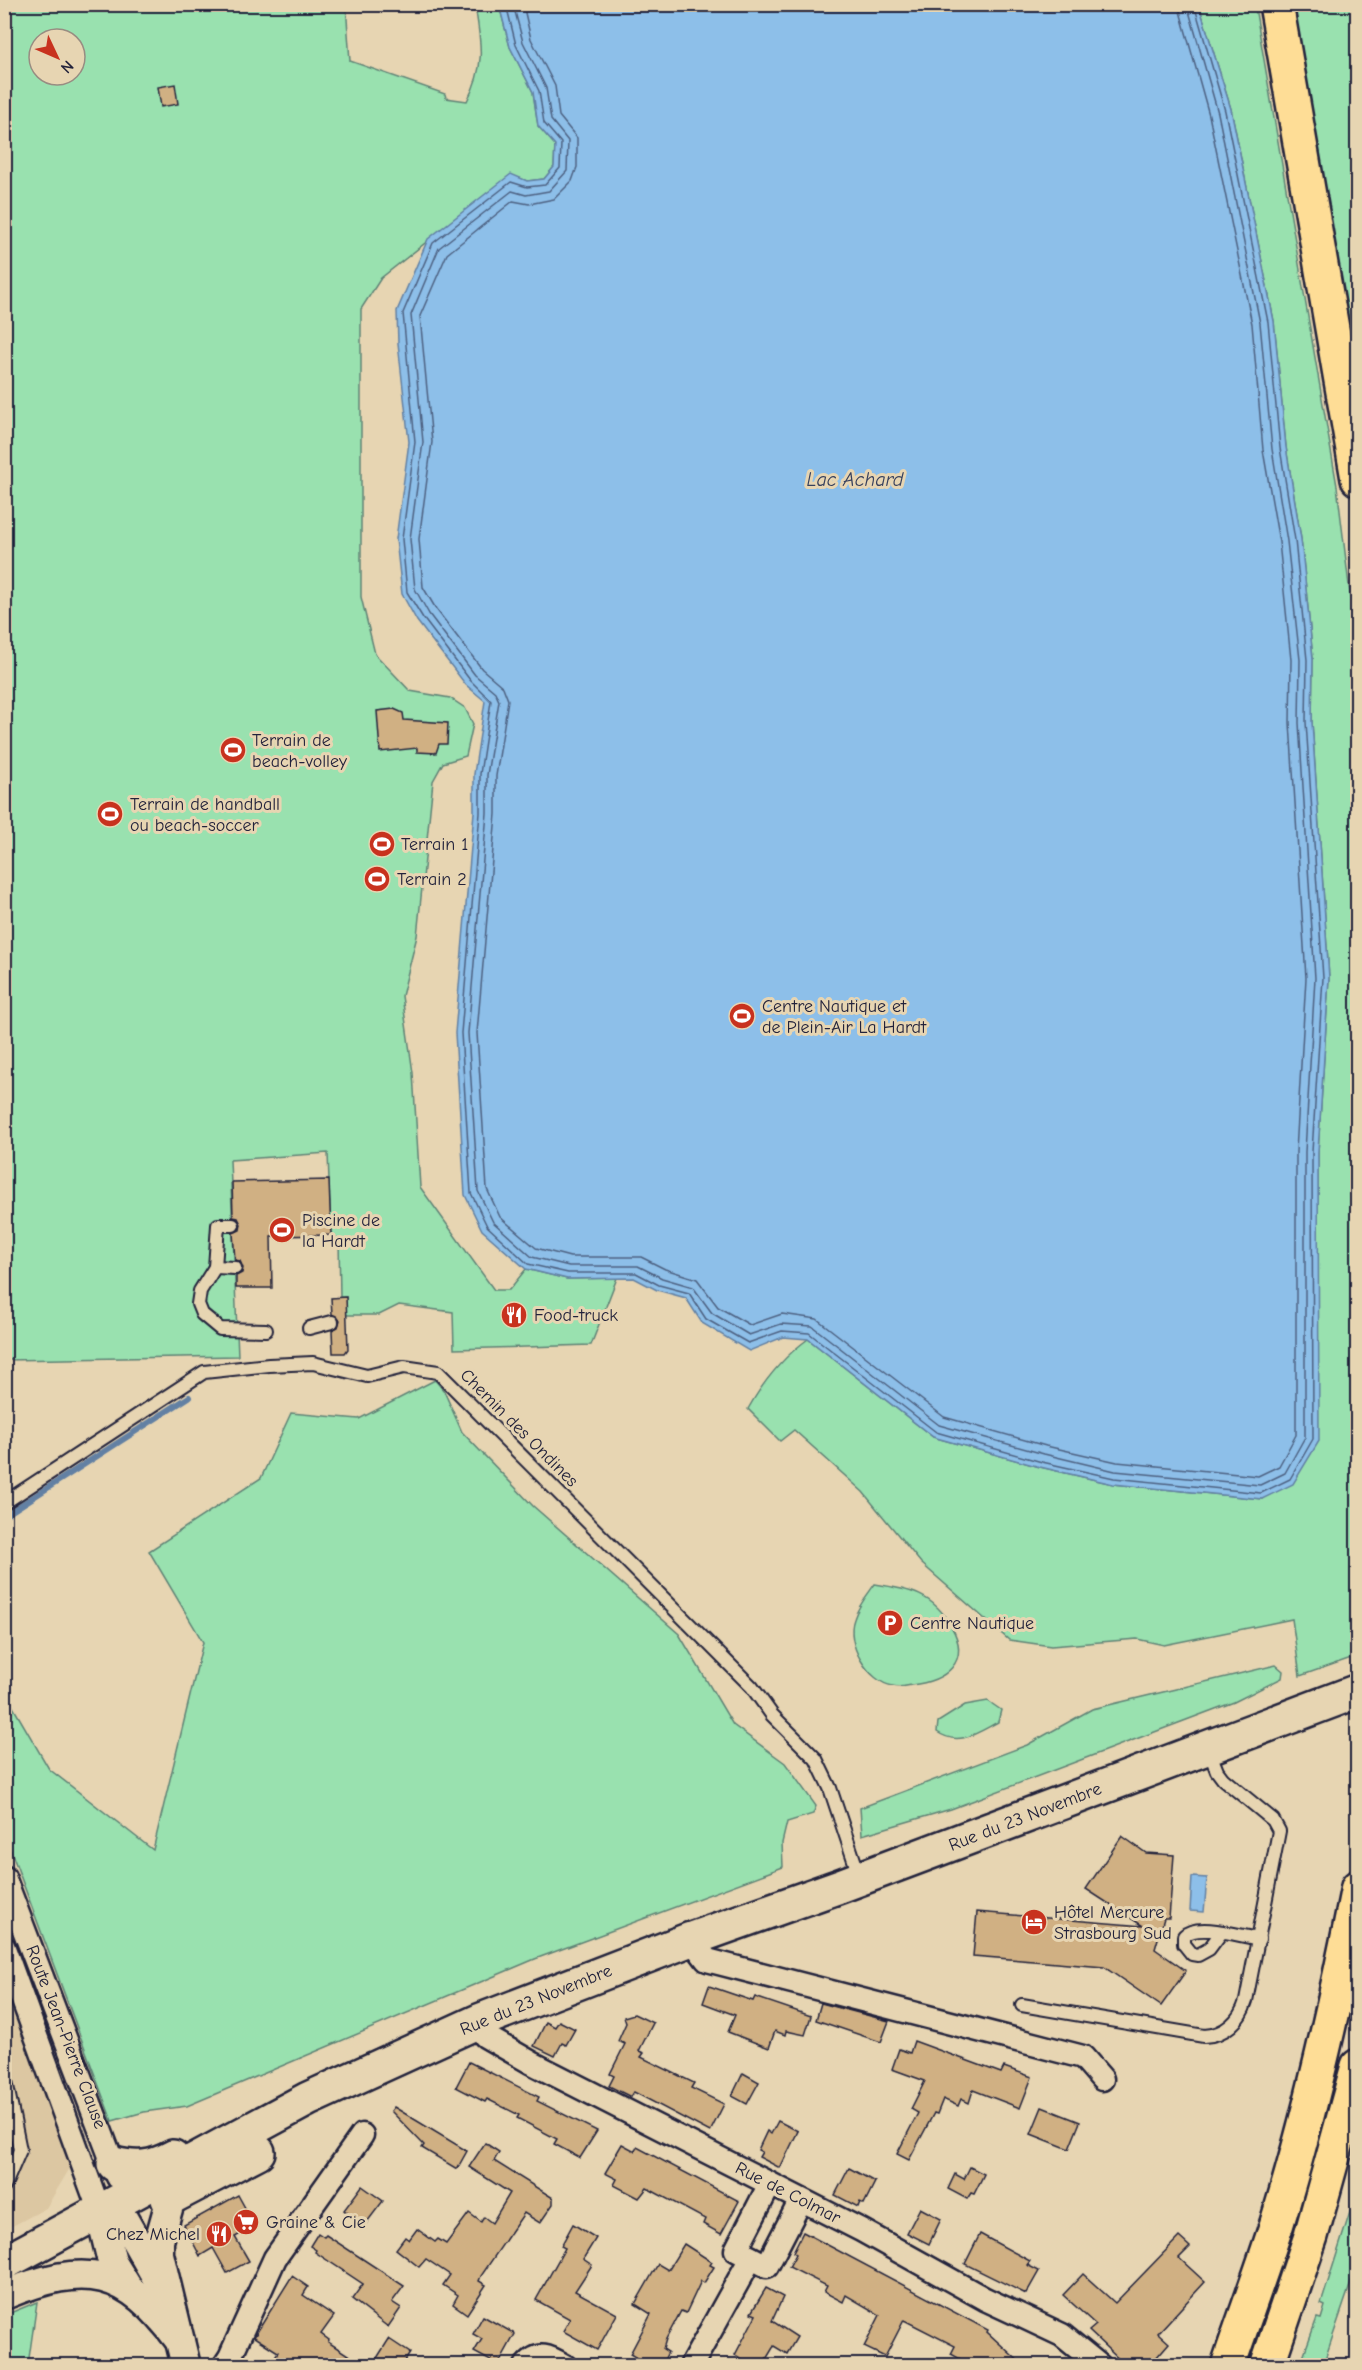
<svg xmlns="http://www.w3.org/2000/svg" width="1362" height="2370" font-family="'Comic Neue',sans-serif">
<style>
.built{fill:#dcc7a2}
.green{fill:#99e1af;stroke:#5e8275;stroke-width:1.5;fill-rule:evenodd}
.water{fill:#8dbfe9;stroke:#6280a3;stroke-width:1.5}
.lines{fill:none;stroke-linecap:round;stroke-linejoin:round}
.shore{stroke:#4d6181;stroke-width:1.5}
.stream{stroke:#6280a3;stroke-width:6}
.building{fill:#d0b083;stroke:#22223b;stroke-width:1.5}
.service-casing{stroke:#22223b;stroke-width:16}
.minor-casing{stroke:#22223b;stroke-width:27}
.tertiary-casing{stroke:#22223b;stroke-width:33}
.secondary-casing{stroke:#22223b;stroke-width:38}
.trunk-casing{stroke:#22223b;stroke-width:38}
.service{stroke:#e7d5b2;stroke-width:12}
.minor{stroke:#e7d5b2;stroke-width:22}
.tertiary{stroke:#e7d5b2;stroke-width:28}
.secondary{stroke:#e7d5b2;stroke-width:33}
.trunk{stroke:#fedd96;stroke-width:33}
.labels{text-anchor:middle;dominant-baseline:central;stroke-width:6;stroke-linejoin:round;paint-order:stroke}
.poi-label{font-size:18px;fill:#22223b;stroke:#e7d5b2;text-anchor:start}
.street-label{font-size:18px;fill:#22223b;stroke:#e7d5b2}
.water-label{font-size:20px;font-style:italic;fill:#37415e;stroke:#e7d5b2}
</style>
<rect width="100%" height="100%" fill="#e7d5b2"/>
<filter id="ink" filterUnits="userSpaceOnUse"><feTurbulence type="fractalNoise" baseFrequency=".0167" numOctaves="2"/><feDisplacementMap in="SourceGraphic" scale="12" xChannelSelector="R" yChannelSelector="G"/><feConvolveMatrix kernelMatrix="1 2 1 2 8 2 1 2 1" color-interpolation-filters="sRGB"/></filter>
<g filter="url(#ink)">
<path class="built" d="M4 1981 73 2163 46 2208 5 2230Z"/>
<g class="green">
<path d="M4 5H346L350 61 445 94 446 98 467 101C486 65 481 43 475 5H499L510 47 533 92 538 126 555 145 554 167 544 179 527 181 511 175 381 278 361 309V597L375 654 410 691 450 698 465 708 473 724 466 756 443 763 433 781 417 936 402 996 413 1073 420 1187 494 1290H509L526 1269 567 1279 617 1278 591 1345 454 1349 453 1312 399 1305 379 1315H346V1297H340L339 1239 331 1235 328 1153 230 1160 238 1356 7 1360 4 1300ZM39 39H75V75H39Z"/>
<path d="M1199 5H1254L1255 7 1337 486 1351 602 1358 748 1357 1656 1300 1676 1292 1619 1164 1645 1137 1639 1051 1646 1009 1640 921 1563 863 1492 794 1430 780 1441 748 1409C763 1382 782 1358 808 1339L933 1437 1040 1467 1113 1484 1262 1499 1318 1441V1152L1329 978 1312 722 1313 659 1301 539 1286 447 1274 321 1231 109Z"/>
<path d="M1285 5H1357V422Z"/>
<path d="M435 1380 444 1391 462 1432 533 1506 679 1634 733 1725 785 1763 816 1806 813 1814 787 1822 782 1843 783 1867 535 1959 187 2106 144 2112 112 2121 5 1835V1693L49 1769 153 1850 203 1642 149 1551 261 1478 291 1413 359 1419Z"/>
<path d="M875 1584C909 1589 934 1594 951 1626 972 1662 946 1681 911 1685 906 1686 899 1688 893 1686 868 1682 845 1643 854 1619 858 1606 867 1595 875 1584Z"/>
<path d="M1276 1665 1283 1671 1282 1678 1234 1702 951 1809 862 1835 860 1808 1027 1745 1092 1709Z"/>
<path d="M988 1701 1001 1710 998 1722C977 1733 959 1747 937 1732L938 1722 965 1705Z"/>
<path d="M1357 2190V2265L1323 2365H1300L1317 2318 1321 2319 1325 2306 1321 2304Z"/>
<path d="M37 2302 28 2365H5V2315Z"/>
</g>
<g class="water">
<path d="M499 5H1199L1231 109 1274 321 1286 447 1301 539 1313 659 1312 722 1329 978 1318 1152 1319 1441 1293 1484 1262 1499 1113 1484 1040 1467 933 1437 808 1339 783 1337 749 1351 702 1323 686 1298 657 1290 634 1278 567 1279 526 1269 482 1230 465 1195 455 1033 474 812V774L485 701 466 685 417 621 402 594 396 539 409 442 398 343 397 311 428 239 511 174 527 181 544 179 554 167 555 145 538 126 533 92 510 47Z"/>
<path d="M1192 1877 1207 1878 1204 1912 1190 1911Z"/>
</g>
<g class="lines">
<g class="shore">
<path d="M506 4 516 45 539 91 544 123 561 143 560 168 545 185 527 187 511 182 433 243 403 313 415 442 402 539 407 592 423 618 470 680 491 701 480 774V813L461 1033 471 1193 487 1226 528 1264 568 1273H636L659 1285 689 1293 706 1319 748 1343 782 1331 809 1333 936 1432 1042 1462 1114 1478 1261 1493 1290 1479 1313 1439 1312 1152 1323 978 1306 722 1307 660 1295 540 1280 448 1268 322 1225 111 1194 4"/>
<path d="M513 4 523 42 546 88 551 120 568 141 567 171 549 191 526 195 512 191 439 248 411 315 423 442 410 539 415 589 429 614 475 675 495 692 499 701 487 775V813L468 1033 478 1191 493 1222 532 1257 569 1266H638L662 1278 693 1287 712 1313 749 1335 781 1324 812 1326 939 1425 1044 1454 1115 1471 1260 1485 1285 1473 1305 1437V1152L1315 978 1299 723 1300 660 1287 541 1272 449 1260 323 1218 113 1187 4"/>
<path d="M523 4 531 39 555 86 559 116 577 138V167L572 181 554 199 529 204 513 201 447 254 420 316 432 442 419 539 423 587 436 609 482 669 503 687 508 700 496 776V814L477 1033 487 1189 500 1217 536 1248 570 1257H641L665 1269 697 1279 718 1307 750 1325 782 1314 817 1319 944 1417 1046 1446 1117 1462 1258 1476 1279 1466 1296 1435V1152L1306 978 1290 723 1291 660 1279 542 1263 450 1252 324 1209 115 1178 4"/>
</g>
<path class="stream" d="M4 1516 189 1397"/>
</g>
<g class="building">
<path d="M175 84 178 104 161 107 158 87Z"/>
<path d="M394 709 403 713 404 720 448 723 447 744H439L436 753 417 752V748L380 752 377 711Z"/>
<path d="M329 1180 331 1235 271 1236 272 1288H236V1276L242 1273 243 1268 240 1261 235 1260 233 1233 240 1230 241 1224 238 1218 233 1217 232 1182Z"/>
<path d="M346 1297 348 1349 345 1353H333L332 1330 338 1327 340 1320 332 1314 331 1298Z"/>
<path d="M1122 1836 1146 1853 1174 1855 1169 1918H1164L1155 1949 1186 1971 1161 2006 1104 1967 973 1956 977 1912 1143 1926 1086 1889Z"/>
<path d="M709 1986 753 2001 755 1997 811 2016 805 2035 786 2031 785 2035 775 2031 769 2048 728 2032 735 2015 703 2003Z"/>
<path d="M821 2003 889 2021 881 2042 816 2020Z"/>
<path d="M634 2014 653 2023 639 2051 644 2053 641 2057 694 2083 691 2088 724 2104 710 2132 634 2092 631 2097 609 2086 614 2076 610 2074 625 2044 618 2041 626 2023 624 2017Z"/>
<path d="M559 2021 575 2029 566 2045 562 2043 555 2056 534 2046 546 2022 555 2027Z"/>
<path d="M914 2041 1001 2073 1004 2067 1032 2077 1020 2108 973 2090 969 2103 961 2099 958 2106 943 2099 937 2114 934 2113 909 2160 897 2154 918 2113 911 2109 925 2081 892 2069 899 2049 910 2053Z"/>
<path d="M469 2062 539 2097 537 2101 597 2131 580 2158 554 2144 557 2139 517 2118 519 2115 487 2099 485 2102 456 2087Z"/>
<path d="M743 2073 759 2082 747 2104 732 2096Z"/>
<path d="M394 2107 467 2151 457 2169 422 2148 424 2145 391 2111Z"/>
<path d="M1042 2107 1080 2122 1069 2149 1031 2134Z"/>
<path d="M778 2121 798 2131 780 2168 759 2157 762 2152 758 2150 767 2131 771 2134Z"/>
<path d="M485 2143 499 2152 494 2161 553 2198V2204L540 2223 524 2213 481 2276 479 2281 486 2285 467 2314 453 2304 458 2295 443 2285 450 2275 426 2259 419 2267 396 2249 405 2237 409 2240 417 2229 435 2242 438 2239 446 2244 469 2213 481 2222 484 2217 492 2223 510 2193 469 2167Z"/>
<path d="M622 2144 635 2151 637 2147 739 2201 721 2234 703 2224 705 2219 647 2188 639 2198 614 2185 617 2179 605 2173Z"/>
<path d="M970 2167 984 2174 974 2194 971 2193 967 2199 948 2189 955 2174 964 2179Z"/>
<path d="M849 2168 875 2182 864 2204 860 2202 858 2207 835 2195Z"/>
<path d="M362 2186 383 2201 364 2226 344 2210Z"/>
<path d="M238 2195 255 2226 235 2237 249 2261 227 2273 213 2248 200 2256 184 2225Z"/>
<path d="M920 2208 941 2219 929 2244 907 2233Z"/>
<path d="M573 2224 596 2238 583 2259 592 2265 575 2291 617 2314 597 2350 563 2331 570 2319 536 2300 565 2248 561 2246Z"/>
<path d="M803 2232 988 2330 987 2332 1024 2366H973L951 2354 955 2346 904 2320 885 2357 864 2347 880 2315 846 2295 843 2302 824 2292 827 2286 789 2267 796 2254 793 2252Z"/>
<path d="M318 2233 324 2237 326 2235 404 2286 392 2302 401 2308 388 2327 352 2299 363 2284 315 2252 316 2250 310 2246Z"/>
<path d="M980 2234 1030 2261 1027 2265 1039 2271 1026 2294 965 2264Z"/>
<path d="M1179 2237 1190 2247 1179 2258 1205 2282 1158 2333 1169 2343 1149 2366H1126L1089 2331 1096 2325 1063 2295 1083 2274 1115 2303Z"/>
<path d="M684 2244 712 2262 710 2265 714 2267 704 2283 701 2281 686 2313 681 2311 666 2339 663 2349 668 2352 661 2366H633L637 2358 630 2354 651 2314 635 2304 658 2264 668 2270Z"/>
<path d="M292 2276 308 2287 303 2295 334 2316 321 2334 329 2340 328 2342 365 2366H269L278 2352 254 2337Z"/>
<path d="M766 2288 783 2297 772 2321 797 2337 787 2354 774 2346 762 2366H754L735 2355 756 2315 751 2313Z"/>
<path d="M483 2316 515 2334 498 2365 474 2352 482 2339 473 2334Z"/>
<path d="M389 2339 410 2353 402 2366H372Z"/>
</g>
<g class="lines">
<defs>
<g id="service">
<path d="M215 1267 218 1225H233"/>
<path d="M235 1268 215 1267 200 1291 198 1304 202 1314 220 1329 266 1330"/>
<path d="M309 1328 332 1322"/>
<path d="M4 1503 204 1372 269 1365 313 1363 367 1376 404 1367 438 1372 752 1687 772 1715 816 1759 830 1788 860 1878"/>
<path d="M1221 1933 1209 1949 1198 1955 1192 1954 1184 1944V1936C1197 1922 1240 1936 1259 1939"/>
<path d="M1022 2005 1204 2036C1225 2035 1240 2021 1246 2001L1279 1831 1273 1820 1223 1779 1217 1771 1208 1748"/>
<path d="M4 2071 20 2150 4 2187"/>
</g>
<g id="minor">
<path d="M4 1877 118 2177"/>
<path d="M691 1939 707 1960 1083 2057 1102 2079"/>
<path d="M4 1948 100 2212"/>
<path d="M479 2021 485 2036 532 2063 861 2230 985 2299 1062 2335 1100 2366"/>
<path d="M770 2184 736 2250 767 2266 801 2200"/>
<path d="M224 2366 230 2357 275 2258 362 2135"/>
<path d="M526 2366C539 2350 550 2357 565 2366"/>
<path d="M691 2366 751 2258"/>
</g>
<g id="tertiary">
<path d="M171 2198 159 2241V2254L186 2366"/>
<path d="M100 2212 112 2262 128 2288"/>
<path d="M124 2220 158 2280"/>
<path d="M4 2295C88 2261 125 2268 180 2341"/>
</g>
<g id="secondary">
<path d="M114 2164C137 2170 152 2168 173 2157"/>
<path d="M168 2199 258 2152"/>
<path d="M4 2263 308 2099 479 2021 691 1939 840 1886 1358 1691"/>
</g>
<g id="trunk">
<path d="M1276 4 1358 479"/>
<path d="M1228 2366C1244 2318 1262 2271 1277 2223 1311 2113 1336 2000 1358 1887"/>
<path d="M1267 2366 1311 2236 1358 2066"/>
</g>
</defs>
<use href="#service" class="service-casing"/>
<use href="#minor" class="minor-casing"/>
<use href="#tertiary" class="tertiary-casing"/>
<use href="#secondary" class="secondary-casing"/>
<use href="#trunk" class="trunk-casing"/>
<use href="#service" class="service"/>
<use href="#minor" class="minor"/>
<use href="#tertiary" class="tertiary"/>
<use href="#secondary" class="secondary"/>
<use href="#trunk" class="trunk"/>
</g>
</g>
<defs>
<symbol id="stadium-disc" viewBox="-11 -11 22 22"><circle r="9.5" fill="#c8321e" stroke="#e7d5b2"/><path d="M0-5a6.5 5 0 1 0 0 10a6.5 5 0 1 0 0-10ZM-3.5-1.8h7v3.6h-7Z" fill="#fff"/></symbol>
<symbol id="restaurant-disc" viewBox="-11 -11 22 22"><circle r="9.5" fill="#c8321e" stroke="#e7d5b2"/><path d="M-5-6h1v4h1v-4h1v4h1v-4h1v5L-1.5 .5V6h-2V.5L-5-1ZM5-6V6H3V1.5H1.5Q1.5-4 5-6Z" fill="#fff"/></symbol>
<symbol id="parking-disc" viewBox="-11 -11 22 22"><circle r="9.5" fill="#c8321e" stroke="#e7d5b2"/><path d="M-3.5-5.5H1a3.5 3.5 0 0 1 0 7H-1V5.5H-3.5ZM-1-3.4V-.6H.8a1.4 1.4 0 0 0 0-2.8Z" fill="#fff"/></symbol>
<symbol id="hotel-disc" viewBox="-11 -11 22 22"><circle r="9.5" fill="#c8321e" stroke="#e7d5b2"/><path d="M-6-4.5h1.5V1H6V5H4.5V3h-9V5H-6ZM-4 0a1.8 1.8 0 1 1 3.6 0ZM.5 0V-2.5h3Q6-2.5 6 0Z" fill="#fff"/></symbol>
<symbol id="supermarket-disc" viewBox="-11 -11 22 22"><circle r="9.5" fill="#c8321e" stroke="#e7d5b2"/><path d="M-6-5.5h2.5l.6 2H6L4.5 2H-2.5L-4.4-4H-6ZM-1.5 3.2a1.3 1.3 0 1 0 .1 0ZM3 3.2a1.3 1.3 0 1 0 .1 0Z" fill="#fff"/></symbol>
</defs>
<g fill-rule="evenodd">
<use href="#stadium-disc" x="218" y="735" width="30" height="30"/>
<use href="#stadium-disc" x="95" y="799" width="30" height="30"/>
<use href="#stadium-disc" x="367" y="829" width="30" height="30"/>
<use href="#stadium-disc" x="362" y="864" width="30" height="30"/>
<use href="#stadium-disc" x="727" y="1001" width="30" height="30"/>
<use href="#stadium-disc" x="267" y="1215" width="30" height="30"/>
<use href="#restaurant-disc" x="499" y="1300" width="30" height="30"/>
<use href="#parking-disc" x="875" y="1608" width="30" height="30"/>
<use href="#hotel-disc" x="1019" y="1907" width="30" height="30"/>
<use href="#supermarket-disc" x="231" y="2207" width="30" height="30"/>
<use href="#restaurant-disc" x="204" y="2219" width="30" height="30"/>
</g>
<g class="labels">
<g class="poi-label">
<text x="252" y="740">Terrain de<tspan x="252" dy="21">beach-volley</tspan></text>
<text x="130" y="804">Terrain de handball<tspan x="130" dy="21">ou beach-soccer</tspan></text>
<text x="401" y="844">Terrain 1</text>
<text x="397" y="879">Terrain 2</text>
<text x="762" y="1006">Centre Nautique et<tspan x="762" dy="21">de Plein-Air La Hardt</tspan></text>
<text x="302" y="1220">Piscine de<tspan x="302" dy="21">la Hardt</tspan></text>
<text x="534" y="1315">Food-truck</text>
<text x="910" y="1623">Centre Nautique</text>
<text x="1054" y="1912">Hôtel Mercure<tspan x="1054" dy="21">Strasbourg Sud</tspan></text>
<text x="266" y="2222">Graine &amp; Cie</text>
<text x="200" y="2234" text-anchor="end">Chez Michel</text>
</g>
<g class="street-label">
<text transform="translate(519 1428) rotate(45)">Chemin des Ondines</text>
<text transform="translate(1025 1817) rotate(-21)">Rue du 23 Novembre</text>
<text transform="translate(536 2000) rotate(-22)">Rue du 23 Novembre</text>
<text transform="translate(66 2037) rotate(69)">Route Jean-Pierre Clause</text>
<text transform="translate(788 2193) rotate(27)">Rue de Colmar</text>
</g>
<g class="water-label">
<text x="855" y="479">Lac Achard</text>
</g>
</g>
<rect width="1362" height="2370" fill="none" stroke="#e7d5b2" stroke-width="24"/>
<rect x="12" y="12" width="1338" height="2346" fill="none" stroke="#22223b" stroke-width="2" filter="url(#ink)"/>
<g transform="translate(57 57) rotate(134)"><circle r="28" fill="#e7d5b2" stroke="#988d82" stroke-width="1.5"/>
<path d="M0-4.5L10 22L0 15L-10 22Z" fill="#c8321e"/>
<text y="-9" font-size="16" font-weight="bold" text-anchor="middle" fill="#22223b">N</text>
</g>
</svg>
